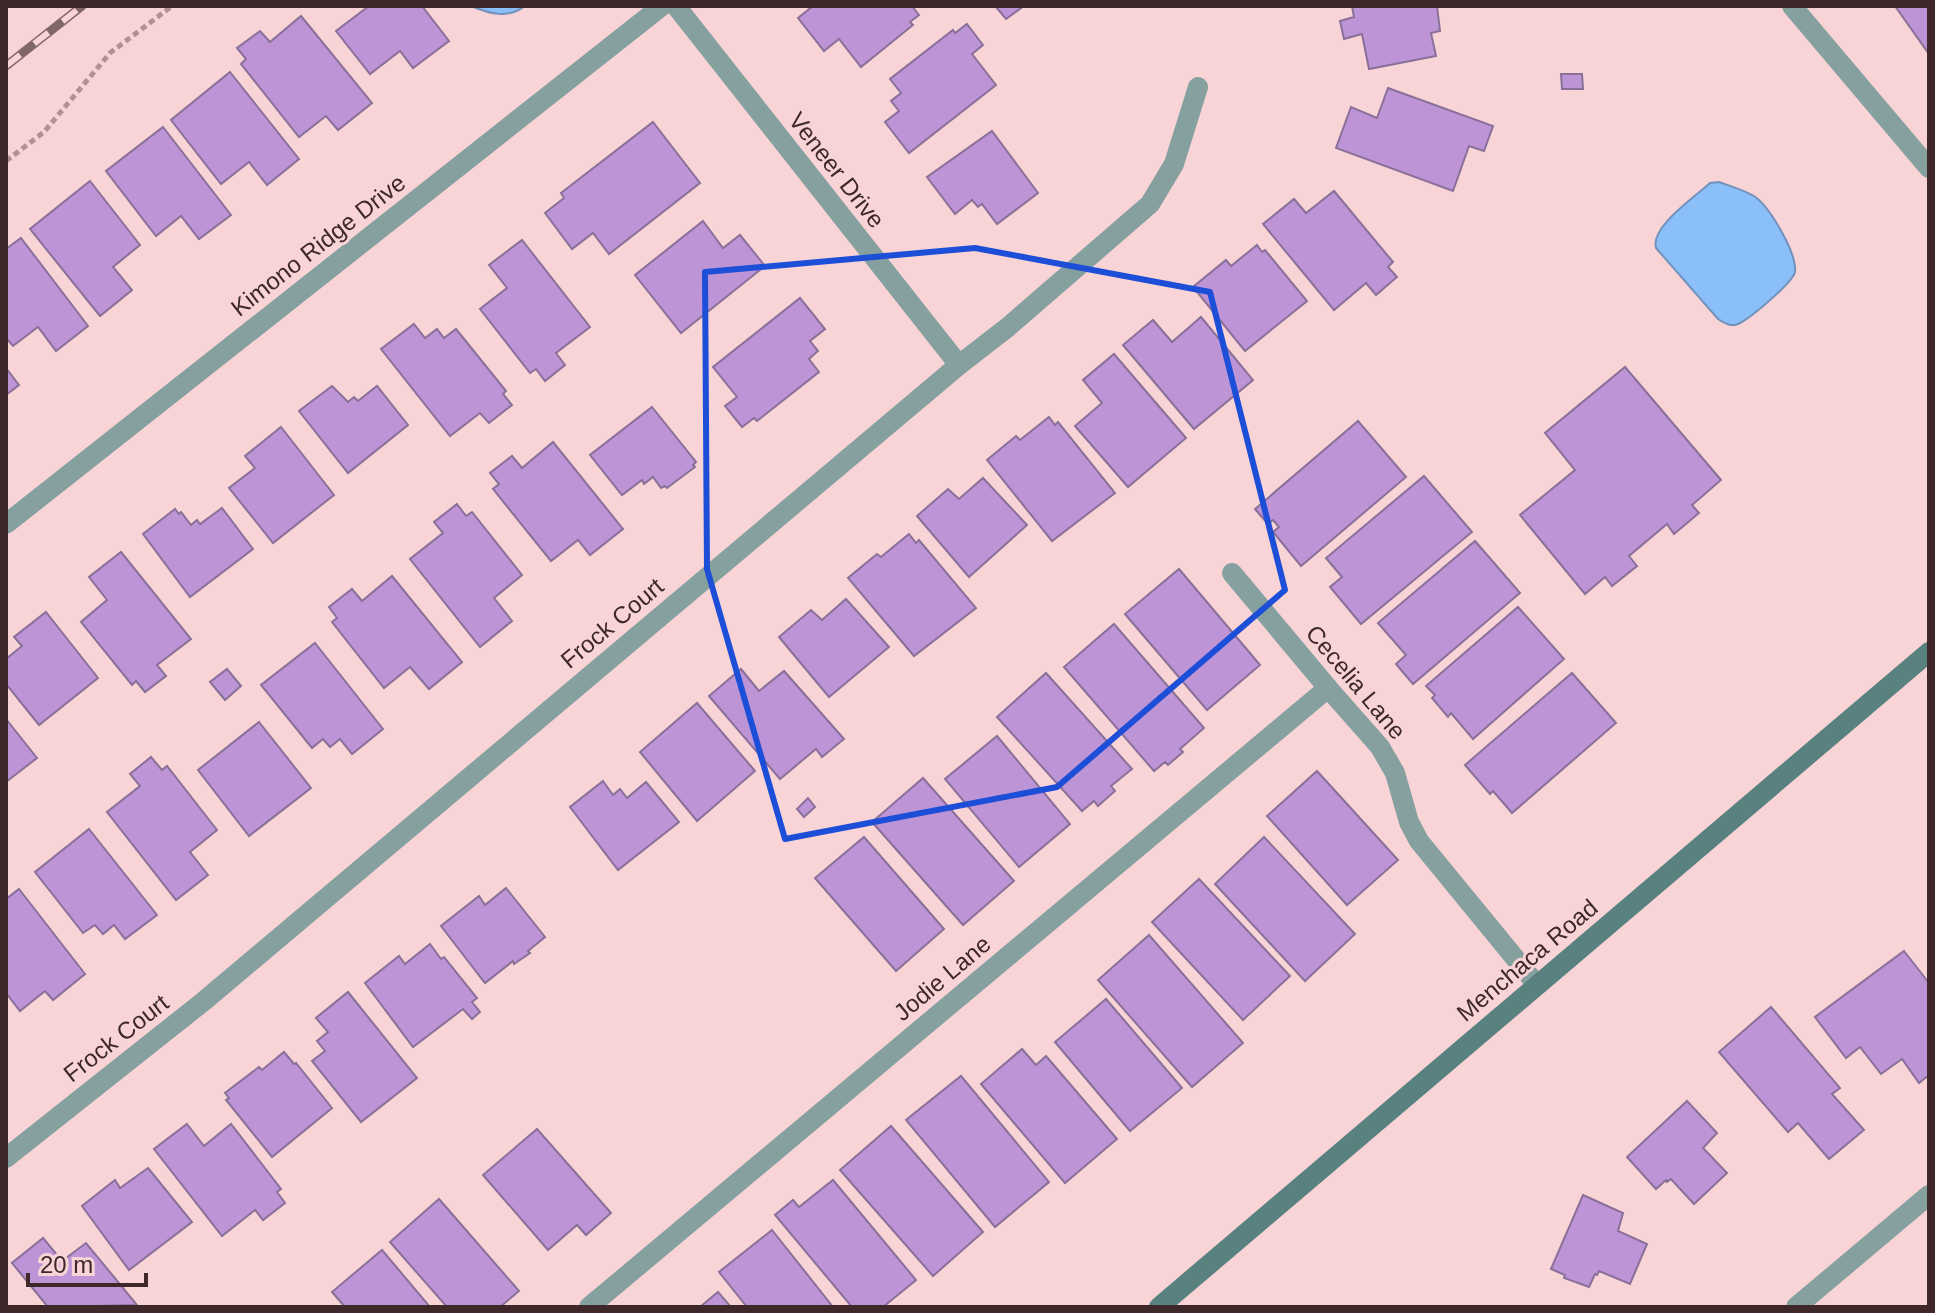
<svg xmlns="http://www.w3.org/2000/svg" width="1935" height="1313" font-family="Arial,sans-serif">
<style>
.water{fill:#8abff9;stroke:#7392bb;stroke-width:2}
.building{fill:#bd95d6;stroke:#897099;stroke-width:2}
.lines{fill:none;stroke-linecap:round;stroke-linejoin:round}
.path{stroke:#b09194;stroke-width:5;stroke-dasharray:6 4;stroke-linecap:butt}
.street{stroke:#85a09e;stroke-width:20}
.secondary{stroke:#58817f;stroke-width:20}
.rail-casing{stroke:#816668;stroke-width:9}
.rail{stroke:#f8d4d7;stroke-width:6;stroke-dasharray:18;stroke-linecap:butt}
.marked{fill:none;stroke:#1d4ed8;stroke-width:6;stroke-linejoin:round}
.labels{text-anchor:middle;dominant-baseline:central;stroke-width:6;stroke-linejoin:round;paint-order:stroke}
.street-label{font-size:24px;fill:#3e282a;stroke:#f8d4d7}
</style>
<rect width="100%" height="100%" fill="#f8d4d7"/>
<g class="water">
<path d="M471 6H525C508 19 490 14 471 6Z"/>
<path d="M1719 182C1730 186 1744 190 1754 196 1770 207 1797 253 1795 272 1793 282 1746 323 1735 325 1728 326 1723 322 1718 319L1656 248C1650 227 1695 197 1710 183Z"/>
</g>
<g class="building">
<path d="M369 6H422L449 41 413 68 400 51 370 74 336 31Z"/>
<path d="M813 6H912L919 15 910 22 913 25 861 67 839 39 824 51 798 18Z"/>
<path d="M995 6H1024L1006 19Z"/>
<path d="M1352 6H1437L1440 31 1431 33 1436 56 1369 69 1362 34 1344 39 1340 21 1354 17Z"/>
<path d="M1895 6H1929V54Z"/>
<path d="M301 16 372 103 338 130 326 116 299 137 241 64 246 59 237 48 260 31 270 42Z"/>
<path d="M967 24 983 45 972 54 996 85 909 153 885 122 899 111 891 101 901 93 890 79 953 30 955 33Z"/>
<path d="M230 72 299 159 267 185 249 162 221 184 171 120Z"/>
<path d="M1561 74H1582L1583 89H1562Z"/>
<path d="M1388 88 1493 126 1484 151 1469 146 1453 191 1336 148 1351 107 1377 118Z"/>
<path d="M653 122 700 183 609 254 593 233 572 249 545 213 564 198 561 193Z"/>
<path d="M163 127 231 215 199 239 181 216 156 236 106 171Z"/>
<path d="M992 131 1038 193 997 224 982 204 978 207 972 200 955 214 927 177Z"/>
<path d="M90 181 140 245 113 267 132 290 100 316 30 229Z"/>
<path d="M1334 191 1393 262 1388 267 1397 277 1376 295 1366 283 1334 310 1263 224 1294 199 1306 213Z"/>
<path d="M703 221 723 248 740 235 765 266 681 333 635 275Z"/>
<path d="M21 238 88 326 56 351 38 327 13 346 6 338V249Z"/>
<path d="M522 240 590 327 556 353 565 365 545 381 536 369 530 373 480 309 507 288 489 265Z"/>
<path d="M1257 245 1262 252 1265 250 1307 301 1245 351 1193 287 1226 260 1231 266Z"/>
<path d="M800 298 825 329 810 341 818 351 809 359 819 372 757 421 754 418 742 427 725 406 737 397 713 367Z"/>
<path d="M1201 317 1253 380 1194 429 1123 345 1153 320 1172 342Z"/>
<path d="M414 324 425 338 437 329 444 338 456 329 506 391 503 394 512 405 489 423 480 413 450 436 381 349Z"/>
<path d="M1114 354 1186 438 1128 487 1075 426 1102 403 1083 380Z"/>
<path d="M1625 367 1721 480 1692 505 1699 513 1674 534 1667 524 1629 556 1637 566 1612 586 1605 577 1585 594 1520 515 1575 470 1545 433Z"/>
<path d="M6 368 19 385 6 395Z"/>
<path d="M332 386 348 402 354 397 358 401 377 386 408 425 348 473 299 411Z"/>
<path d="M652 407 696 462 693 465 695 467 667 488 665 486 661 488 653 477 644 484 642 480 622 495 590 455Z"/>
<path d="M1049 417 1055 425 1058 422 1115 493 1052 541 987 460 1016 436 1020 440Z"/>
<path d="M1358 421 1406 477 1301 566 1273 532 1279 527 1273 520 1268 524 1255 509Z"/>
<path d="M281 427 334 495 273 543 229 488 255 468 245 456Z"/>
<path d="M553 442 623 529 590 555 578 540 551 561 493 489 499 484 490 473 512 456 522 468Z"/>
<path d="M1424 476 1472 532 1361 624 1330 587 1342 577 1326 558Z"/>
<path d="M983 478 1027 525 969 577 917 516 948 489 959 499Z"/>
<path d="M457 504 466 516 472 512 522 575 494 598 512 621 480 647 410 559 443 533 434 522Z"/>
<path d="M222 508 253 549 190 597 143 534 175 509 179 514 181 512 191 525 197 520 200 524Z"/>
<path d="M909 534 916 543 919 540 976 608 914 656 848 578 877 554 881 557Z"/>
<path d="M1475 541 1520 593 1413 684 1396 664 1406 655 1378 623Z"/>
<path d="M121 552 191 639 157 665 166 676 145 692 136 681 132 685 81 622 107 600 89 577Z"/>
<path d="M1179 569 1260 665 1207 710 1125 614Z"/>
<path d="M392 576 462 662 429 689 410 667 384 688 332 622 337 618 329 607 352 589 362 601Z"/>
<path d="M846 599 889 647 829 697 779 637 811 610 822 620Z"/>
<path d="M1518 607 1564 659 1473 739 1451 713 1448 717 1432 698 1435 695 1426 686Z"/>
<path d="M46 612 98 678 39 725 6 684V659L22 646 14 637Z"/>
<path d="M1114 624 1204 728 1180 749 1183 752 1168 765 1165 762 1154 771 1064 667Z"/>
<path d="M315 643 383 729 352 754 340 739 330 747 323 739 312 748 261 685Z"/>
<path d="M227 669 241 686 225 700 210 682Z"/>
<path d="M741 669 759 691 784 671 844 739 822 757 816 749 780 779 709 696Z"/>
<path d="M1046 673 1132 769 1111 786 1115 791 1098 806 1094 801 1082 811 997 717Z"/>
<path d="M1572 673 1616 723 1512 813 1493 791 1490 794 1465 765Z"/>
<path d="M697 703 755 771 697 821 640 752Z"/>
<path d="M6 719 37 758 6 782Z"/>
<path d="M259 722 311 788 249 836 198 770Z"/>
<path d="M997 736 1070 824 1019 867 945 779Z"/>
<path d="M151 757 162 770 167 766 217 830 190 852 208 875 176 900 107 812 140 786 130 774Z"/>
<path d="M1317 771 1398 860 1347 905 1267 816Z"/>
<path d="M923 778 1014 881 963 925 872 822Z"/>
<path d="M603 781 613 795 620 789 627 798 646 782 679 822 618 870 570 807Z"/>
<path d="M808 798 815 807 804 817 797 809Z"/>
<path d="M89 829 157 915 125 939 114 925 103 934 95 925 83 933 35 872Z"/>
<path d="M864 837 944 929 896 971 815 878Z"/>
<path d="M1264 837 1355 934 1305 981 1215 884Z"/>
<path d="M1199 879 1290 976 1243 1020 1152 922Z"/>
<path d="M506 888 545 937 528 951 530 953 514 964 513 961 485 983 441 926 479 896 485 905Z"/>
<path d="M19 889 85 974 53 1000 45 991 20 1011 6 993V899Z"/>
<path d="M1149 935 1243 1043 1192 1087 1098 980Z"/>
<path d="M430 944 441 959 444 957 477 998 472 1002 480 1012 472 1019 463 1009 413 1047 365 983 399 956 405 964Z"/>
<path d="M1904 951 1929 983V1075L1919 1083 1902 1059 1881 1074 1860 1047 1846 1058 1815 1017Z"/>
<path d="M348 992 417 1078 361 1122 312 1061 325 1051 317 1041 328 1032 316 1018Z"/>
<path d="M1106 999 1182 1088 1130 1131 1055 1042Z"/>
<path d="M1771 1007 1840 1088 1832 1094 1864 1130 1829 1159 1798 1123 1788 1132 1719 1052Z"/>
<path d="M1022 1049 1036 1065 1046 1056 1117 1139 1065 1183 981 1084Z"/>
<path d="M284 1052 294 1064 296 1063 332 1108 272 1157 226 1100 229 1098 225 1093 259 1067 262 1070Z"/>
<path d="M961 1076 1049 1182 995 1227 906 1120Z"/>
<path d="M1687 1101 1717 1133 1703 1148 1727 1173 1694 1204 1671 1179 1667 1182 1666 1180 1656 1189 1627 1157Z"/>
<path d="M187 1124 204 1146 231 1124 281 1189 277 1192 285 1203 263 1220 255 1210 222 1236 154 1149Z"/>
<path d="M891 1126 983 1232 933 1276 840 1170Z"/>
<path d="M537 1129 611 1213 586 1235 577 1225 548 1250 483 1175Z"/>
<path d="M148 1168 192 1222 129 1270 82 1206 115 1180 120 1188Z"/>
<path d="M833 1180 916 1280 883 1307H852L775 1215 793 1200 799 1207Z"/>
<path d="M1583 1195 1623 1213 1618 1231 1647 1244 1630 1284 1599 1271 1597 1275 1595 1274 1589 1287 1564 1278 1565 1275 1551 1269Z"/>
<path d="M439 1199 519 1291 500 1307H447L390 1242Z"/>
<path d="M772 1230 833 1307H747L719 1272Z"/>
<path d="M43 1238 62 1261 86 1243 137 1305 48 1307 12 1263Z"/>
<path d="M382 1250 430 1307H345L332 1292Z"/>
<path d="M718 1292 731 1307H700Z"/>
</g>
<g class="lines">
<path class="path" d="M6 161 44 132 110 53 172 6"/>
<g class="street">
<path d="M676 6 959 365"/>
<path d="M1792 6 1929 168"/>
<path d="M6 524 662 6"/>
<path d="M1232 573 1328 688 1380 747 1395 773 1409 822 1419 841 1537 985"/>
<path d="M6 1158 204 1001 959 365 1008 327 1150 204 1174 164 1198 87"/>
<path d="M589 1307 1328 688"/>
<path d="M1796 1307 1929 1195"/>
</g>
<path class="secondary" d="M1159 1307 1929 652"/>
<defs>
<path id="rail" d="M6 66 82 6"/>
</defs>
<use href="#rail" class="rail-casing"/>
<use href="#rail" class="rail"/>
</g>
<path class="marked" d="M975 248 1210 292 1285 590 1057 787 785 839 707 569 705 272Z"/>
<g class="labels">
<g class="street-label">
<text transform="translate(837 170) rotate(52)">Veneer Drive</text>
<text transform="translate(318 245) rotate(-38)">Kimono Ridge Drive</text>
<text transform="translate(612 623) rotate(-40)">Frock Court</text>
<text transform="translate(1356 682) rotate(50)">Cecelia Lane</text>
<text transform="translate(1527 960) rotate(-40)">Menchaca Road</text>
<text transform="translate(942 978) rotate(-40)">Jodie Lane</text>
<text transform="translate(116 1038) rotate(-38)">Frock Court</text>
</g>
</g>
<rect width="1935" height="1313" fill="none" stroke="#3e282a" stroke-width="16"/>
<path d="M28 1273v12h118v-12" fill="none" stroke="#3e282a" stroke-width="4"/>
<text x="40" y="1273" font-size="24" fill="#3e282a" stroke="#f8d4d7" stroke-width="6" paint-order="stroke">20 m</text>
</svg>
